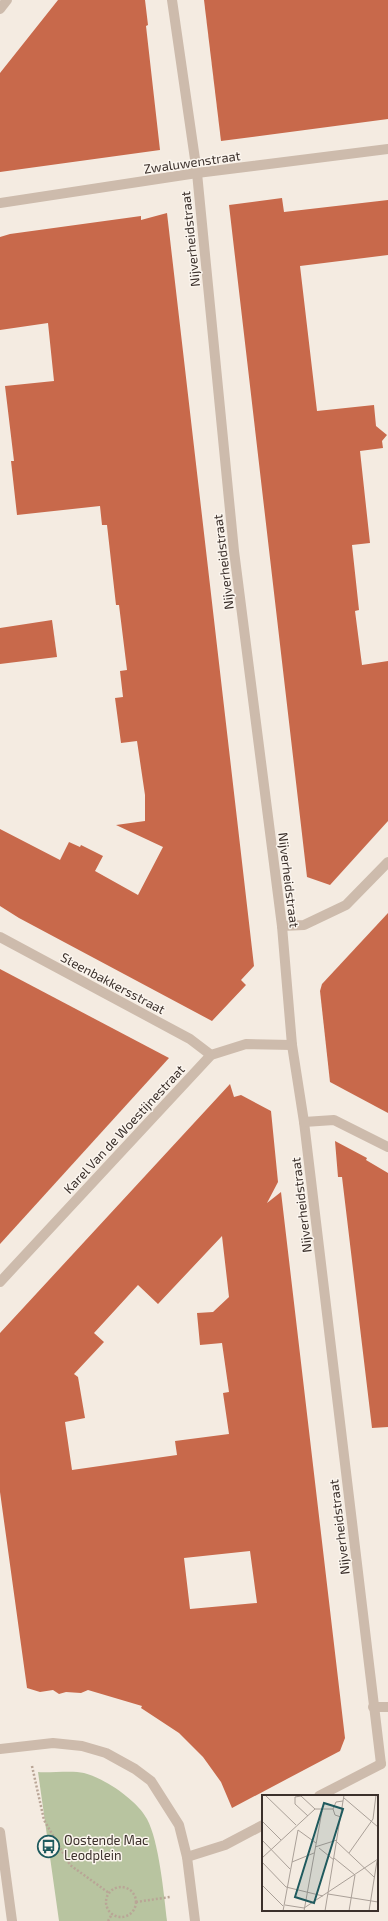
<svg xmlns="http://www.w3.org/2000/svg" width="388" height="1921" font-family="'Exo 2',sans-serif">
<style>
.green{fill:#b8c4a0}
.building{fill:#c8694b;fill-rule:evenodd}
.lines{fill:none;stroke-linecap:round;stroke-linejoin:round}
.path{stroke:#b9a596;stroke-width:2.5;stroke-dasharray:2 2;stroke-linecap:butt}
.pedestrian{stroke:#cdbbac;stroke-width:10}
.minor{stroke:#cdbbac;stroke-width:10}
.tertiary{stroke:#cdbbac;stroke-width:10}
.labels{text-anchor:middle;dominant-baseline:central;stroke-width:3;stroke-linejoin:round;paint-order:stroke}
.street-label{font-size:13px;fill:#3b302b;stroke:#fbf5ee}
.poi-label{font-size:13px;fill:#3b302b;stroke:#fbf5ee;text-anchor:start}
.inset-road{fill:none;stroke:#aaa098;stroke-width:1}
.view{fill:#1f5a5e;fill-opacity:0.15;stroke:#1f5a5e;stroke-width:2}
.inset-edge{fill:none;stroke:#3b302b;stroke-width:2}
</style>
<rect width="100%" height="100%" fill="#f4ebe1"/>
<path class="green" d="M38 1772C50 1773 73 1770 84 1773 104 1778 137 1800 147 1819 159 1841 164 1895 167 1921H59Z"/>
<g class="building">
<path d="M58 0H145L148 25 146 26 160 150 0 172V73Z"/>
<path d="M204 0H388V119L221 141Z"/>
<path d="M282 198 284 212 388 200V255L300 266 317 411 374 405 376 426 387 435 382 441 383 448 360 451 370 543 352 545 359 610 355 611 362 665 388 661V821L330 885 307 877 229 205Z"/>
<path d="M167 213 254 966 241 980 246 985 212 1021 19 918 0 906V829L60 860 69 842 80 847 81 845 103 856 95 871 138 895 163 847 116 825 145 821V795L137 741 121 743 115 698 123 697 120 671 127 670 119 605H116L107 525H102L100 506 17 515 11 461H14L5 386 54 381 48 323 0 330V237L10 234 141 216V220Z"/>
<path d="M52 620 57 657 0 664V628Z"/>
<path d="M388 913V1113L330 1082 320 991 322 984Z"/>
<path d="M0 969 169 1058 0 1244Z"/>
<path d="M230 1084 234 1097 241 1095 271 1111 278 1182 267 1203 281 1192 345 1738 340 1751 232 1808 221 1782 203 1757 179 1733 141 1708 142 1706 88 1690 81 1693 66 1692 59 1694 53 1690 40 1692 27 1688 0 1492V1333ZM222 1236 229 1297 213 1312 197 1313 200 1345 222 1343 229 1392 223 1393 229 1434 175 1441 177 1455 72 1470 65 1422 85 1418 78 1377 74 1374 104 1342 94 1333 138 1285 158 1304ZM250 1551 257 1603 190 1609 184 1558Z"/>
<path d="M335 1141 367 1158 366 1160 388 1173V1427L372 1428 342 1177H338Z"/>
</g>
<g class="lines">
<g class="path">
<path d="M32 1766 44 1820 70 1865 109 1893"/>
<circle cx="121" cy="1902" r="15"/>
<path d="M136 1902 170 1897"/>
<path d="M108 1921 112 1914"/>
</g>
<path class="pedestrian" d="M373 1707H388"/>
<g class="minor">
<path d="M172 0 197 173 234 551 282 926 292 1045 304 1122 381 1764"/>
<path d="M0 9 7 0"/>
<path d="M0 203 197 173 388 149"/>
<path d="M282 926 304 925 346 905 388 862"/>
<path d="M0 937 190 1039 211 1055"/>
<path d="M304 1122 334 1120 388 1147"/>
<path d="M0 1282 211 1055 246 1044 292 1045"/>
<path d="M0 1749 53 1743 82 1746 106 1753 135 1769 151 1781 179 1825 187 1857 195 1921"/>
<path d="M319 1796 381 1764"/>
<path d="M187 1857 225 1845 263 1825"/>
</g>
<path class="tertiary" d="M0 1832 12 1921"/>
</g>
<defs>
<symbol id="bus-ring" viewBox="-11 -11 22 22"><circle r="9.5" fill="#fbf5ee" stroke="#1f5a5e" stroke-width="1.5"/><path d="M-5-6H5V4H4V6H2V4H-2V6H-4V4H-5ZM-3.5-4V0h7V-4ZM-3.5 1.2v1.5H-2V1.2ZM2 1.2v1.5H3.5V1.2Z" fill="#1f5a5e"/></symbol>
</defs>
<g fill-rule="evenodd">
<use href="#bus-ring" x="36" y="1834" width="25" height="25"/>
</g>
<g class="labels">
<g class="street-label">
<text transform="translate(192 162) rotate(-8)">Zwaluwenstraat</text>
<text transform="translate(190 239) rotate(-96)">Nijverheidstraat</text>
<text transform="translate(223 562) rotate(-97)">Nijverheidstraat</text>
<text transform="translate(289 880) rotate(83)">Nijverheidstraat</text>
<text transform="translate(113 983) rotate(28)">Steenbakkersstraat</text>
<text transform="translate(124 1129) rotate(-47)">Karel Van de Woestijnestraat</text>
<text transform="translate(301 1205) rotate(-97)">Nijverheidstraat</text>
<text transform="translate(339 1527) rotate(-97)">Nijverheidstraat</text>
</g>
<g class="poi-label">
<text x="64" y="1840">Oostende Mac<tspan x="64" dy="15">Leodplein</tspan></text>
</g>
</g>
<g transform="translate(262 1795)">
<rect width="116" height="116" fill="#f4ebe1"/>
<path class="inset-road" d="M3 0 34 30M33 2 39 1 53 14M33 2V9L46 21M82 3 116 32M53 14H71M79 22 73 20 71 14 74 7 81 6M0 26 19 45M0 45 28 74M75 47 112 82M53 52 75 45M57 53 72 65M87 58 111 24 114 0M0 63 53 14M72 63 93 80 87 116M0 67 24 92 61 101M30 67 52 58M0 90 21 111M66 99 116 107M23 110 42 113M42 113 116 64M21 116 36 35 54 48M42 116 60 16M63 116 82 0M107 116 115 66"/>
<path class="view" d="M62 8 81 14 52 108 33 102Z"/>
<rect width="116" height="116" class="inset-edge"/>
</g>
</svg>
